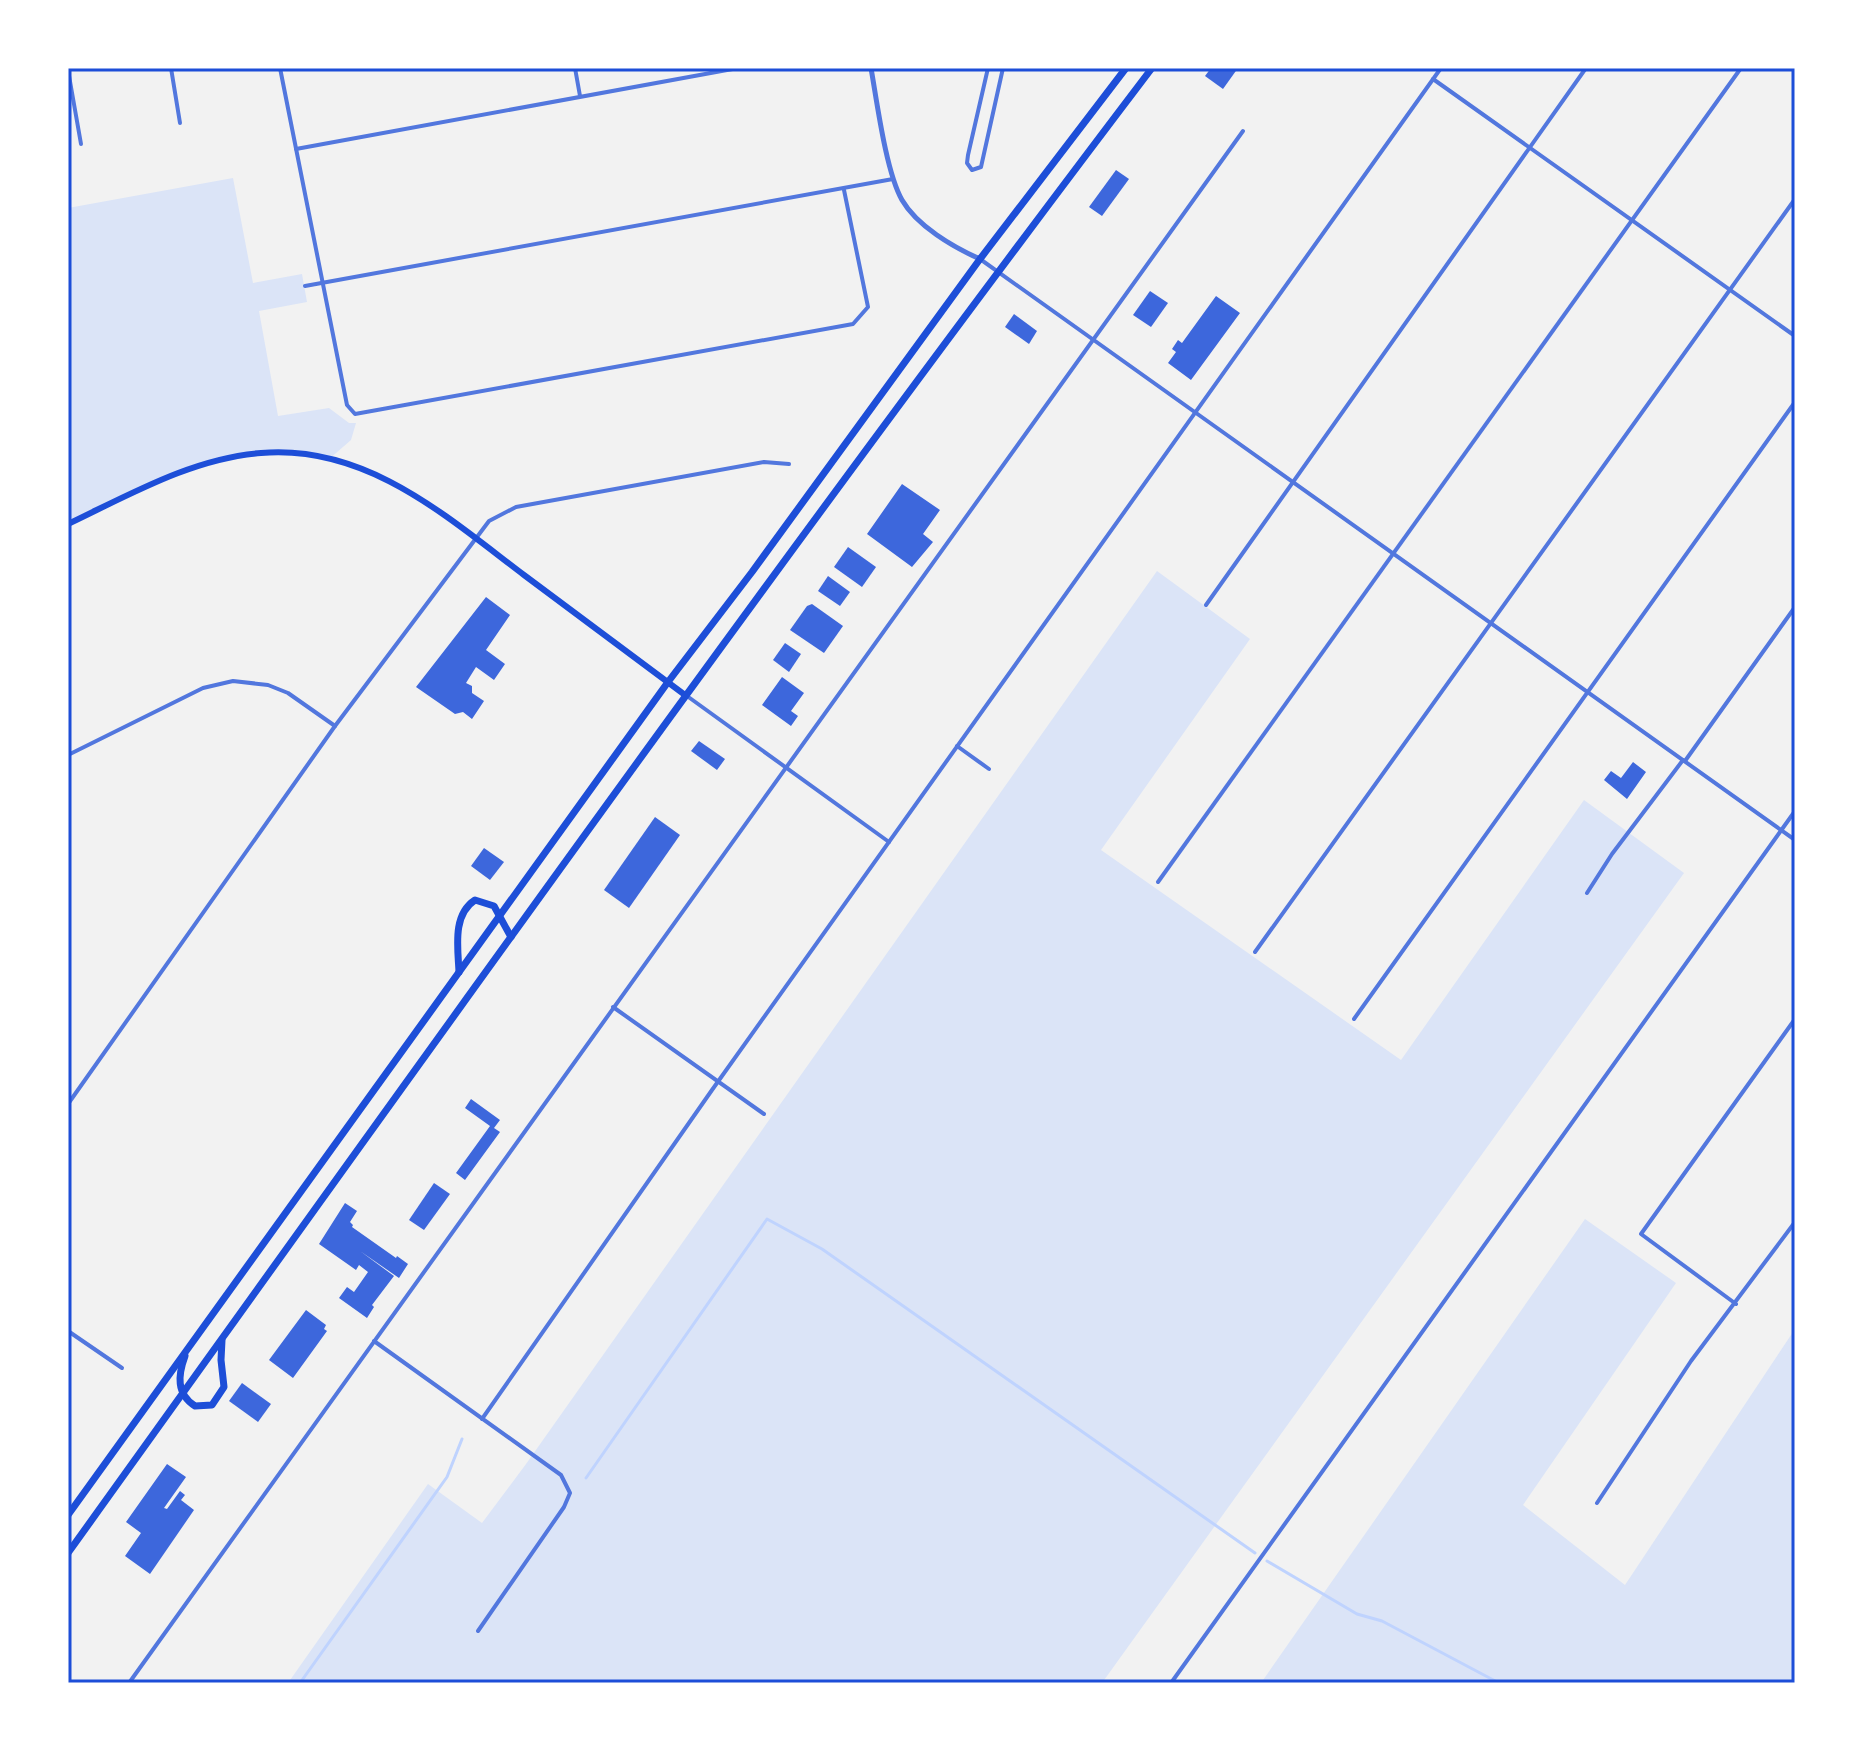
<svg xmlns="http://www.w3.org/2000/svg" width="1863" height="1751" font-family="'Open Sans',sans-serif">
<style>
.green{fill:#dbe4f7}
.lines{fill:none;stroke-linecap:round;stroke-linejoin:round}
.stream{stroke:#bfd3fe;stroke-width:3}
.building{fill:#3d67dc}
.minor{stroke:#5277de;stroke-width:4}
.tertiary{stroke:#5277de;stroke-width:5}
.secondary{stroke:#1d4ed8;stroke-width:6}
.trunk{stroke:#1d4ed8;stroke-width:7}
.neatline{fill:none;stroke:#1d4ed8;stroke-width:3}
</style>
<rect width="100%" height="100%" fill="#f2f2f2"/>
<g class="green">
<path d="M233 178 253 283 302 274 307 302 259 311 278 416 329 408 349 423H356L351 440 328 460 285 452 195 465 68 524V208Z"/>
<path d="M1157 571 1250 639 1101 850 1401 1060 1584 800 1684 873 1102 1683H288L428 1484 482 1523 526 1464Z"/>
<path d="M1585 1219 1676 1283 1523 1505 1625 1585 1795 1329V1683H1261Z"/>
</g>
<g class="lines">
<g class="stream">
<path d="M586 1478 767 1219 822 1249 1255 1553"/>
<path d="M1267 1561 1357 1614 1382 1621 1499 1683"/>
<path d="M300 1683 447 1477 462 1439"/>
</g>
</g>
<g class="building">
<path d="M1211 68H1238L1223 89 1205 76Z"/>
<path d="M1116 170 1129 179 1102 216 1089 207Z"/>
<path d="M1150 291 1168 303 1151 327 1133 315Z"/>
<path d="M1216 296 1240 313 1191 380 1168 363 1176 352 1172 349 1178 340 1182 343Z"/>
<path d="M1014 314 1037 331 1029 344 1005 327Z"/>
<path d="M902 484 940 510 923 534 933 542 912 567 867 534Z"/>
<path d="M848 547 876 567 862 587 834 567Z"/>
<path d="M828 576 850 592 840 606 818 591Z"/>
<path d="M486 597 510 615 486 650 505 664 494 680 476 667 466 683 472 686V693L484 701 472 719 463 712 455 714 416 687Z"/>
<path d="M812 604 843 626 824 653 790 630 807 606Z"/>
<path d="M785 643 801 654 789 672 773 660Z"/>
<path d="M782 677 804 693 791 711 798 716 791 726 762 705Z"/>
<path d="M699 741 725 759 717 770 691 751Z"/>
<path d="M1633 762 1646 772 1627 799 1604 780 1611 771 1621 778Z"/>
<path d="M655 817 680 835 629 908 604 890Z"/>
<path d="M484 848 504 862 490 880 471 866Z"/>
<path d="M471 1099 500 1120 494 1128 500 1132 465 1180 456 1173 490 1126 465 1108Z"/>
<path d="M434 1183 450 1194 424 1230 409 1220Z"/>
<path d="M345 1203 357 1211 350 1222 353 1225 352 1227 396 1258 397 1256 408 1264 399 1278 360 1251 394 1276 372 1305 374 1307 367 1318 339 1298 347 1287 354 1292 368 1272 359 1265 356 1270 319 1244Z"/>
<path d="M306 1310 326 1325 324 1329 327 1331 293 1378 269 1360Z"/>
<path d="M242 1383 271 1404 258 1422 229 1401Z"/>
<path d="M167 1464 186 1477 164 1508 167 1509 180 1491 185 1495 181 1500 194 1510 150 1574 125 1556 141 1533 126 1522Z"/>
</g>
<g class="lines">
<g class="minor">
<path d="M71 68 68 70 81 144"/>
<path d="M171 68 180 123"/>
<path d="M280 68 347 405 355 414 853 324 868 307 844 190"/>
<path d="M575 68 580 96"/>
<path d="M988 68 968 155 967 163 972 170 981 167 1003 68"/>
<path d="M1433 79 1795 336"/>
<path d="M296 149 738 68"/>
<path d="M980 259 1795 840"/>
<path d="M305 286 893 179"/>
<path d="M1206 605 1586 68"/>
<path d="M687 696 889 842"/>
<path d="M957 746 989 769"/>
<path d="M68 755 203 688 233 681 268 685 288 693 335 726"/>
<path d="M1685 761 1795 607"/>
<path d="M1158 882 1741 68"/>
<path d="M1587 893 1612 854 1683 760"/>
<path d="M1255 952 1795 199"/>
<path d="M613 1007 764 1114"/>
<path d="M1354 1019 1795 402"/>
<path d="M68 1104 335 726 489 521 516 507 764 462 789 464"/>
<path d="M1736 1304 1641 1234 1795 1019"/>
<path d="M68 1331 122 1368"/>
<path d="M374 1341 561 1475 570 1493 564 1507 478 1631"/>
<path d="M482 1419 712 1090 1441 68"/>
<path d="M1597 1503 1691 1361 1795 1222"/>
<path d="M129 1683 1243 131"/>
<path d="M1171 1683 1795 811"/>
</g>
<path class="tertiary" d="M871 68C877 102 886 172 902 200 917 226 953 247 980 259"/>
<path class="secondary" d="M68 524C129 495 193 458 261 453 366 444 446 516 524 575 578 615 631 655 685 695"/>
<g class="trunk">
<path d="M459 972C458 948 452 915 475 900L494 906 511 937"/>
<path d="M185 1356C178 1375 176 1394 195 1406L212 1405 224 1387 221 1360 222 1340"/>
<path d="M68 1515 668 682 752 572 980 259 1126 68"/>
<path d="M68 1553C426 1055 781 556 1152 68"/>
</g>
</g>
<rect width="1863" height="1751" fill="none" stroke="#ffffff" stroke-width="140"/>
<rect x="70" y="70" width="1723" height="1611" class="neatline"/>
</svg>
